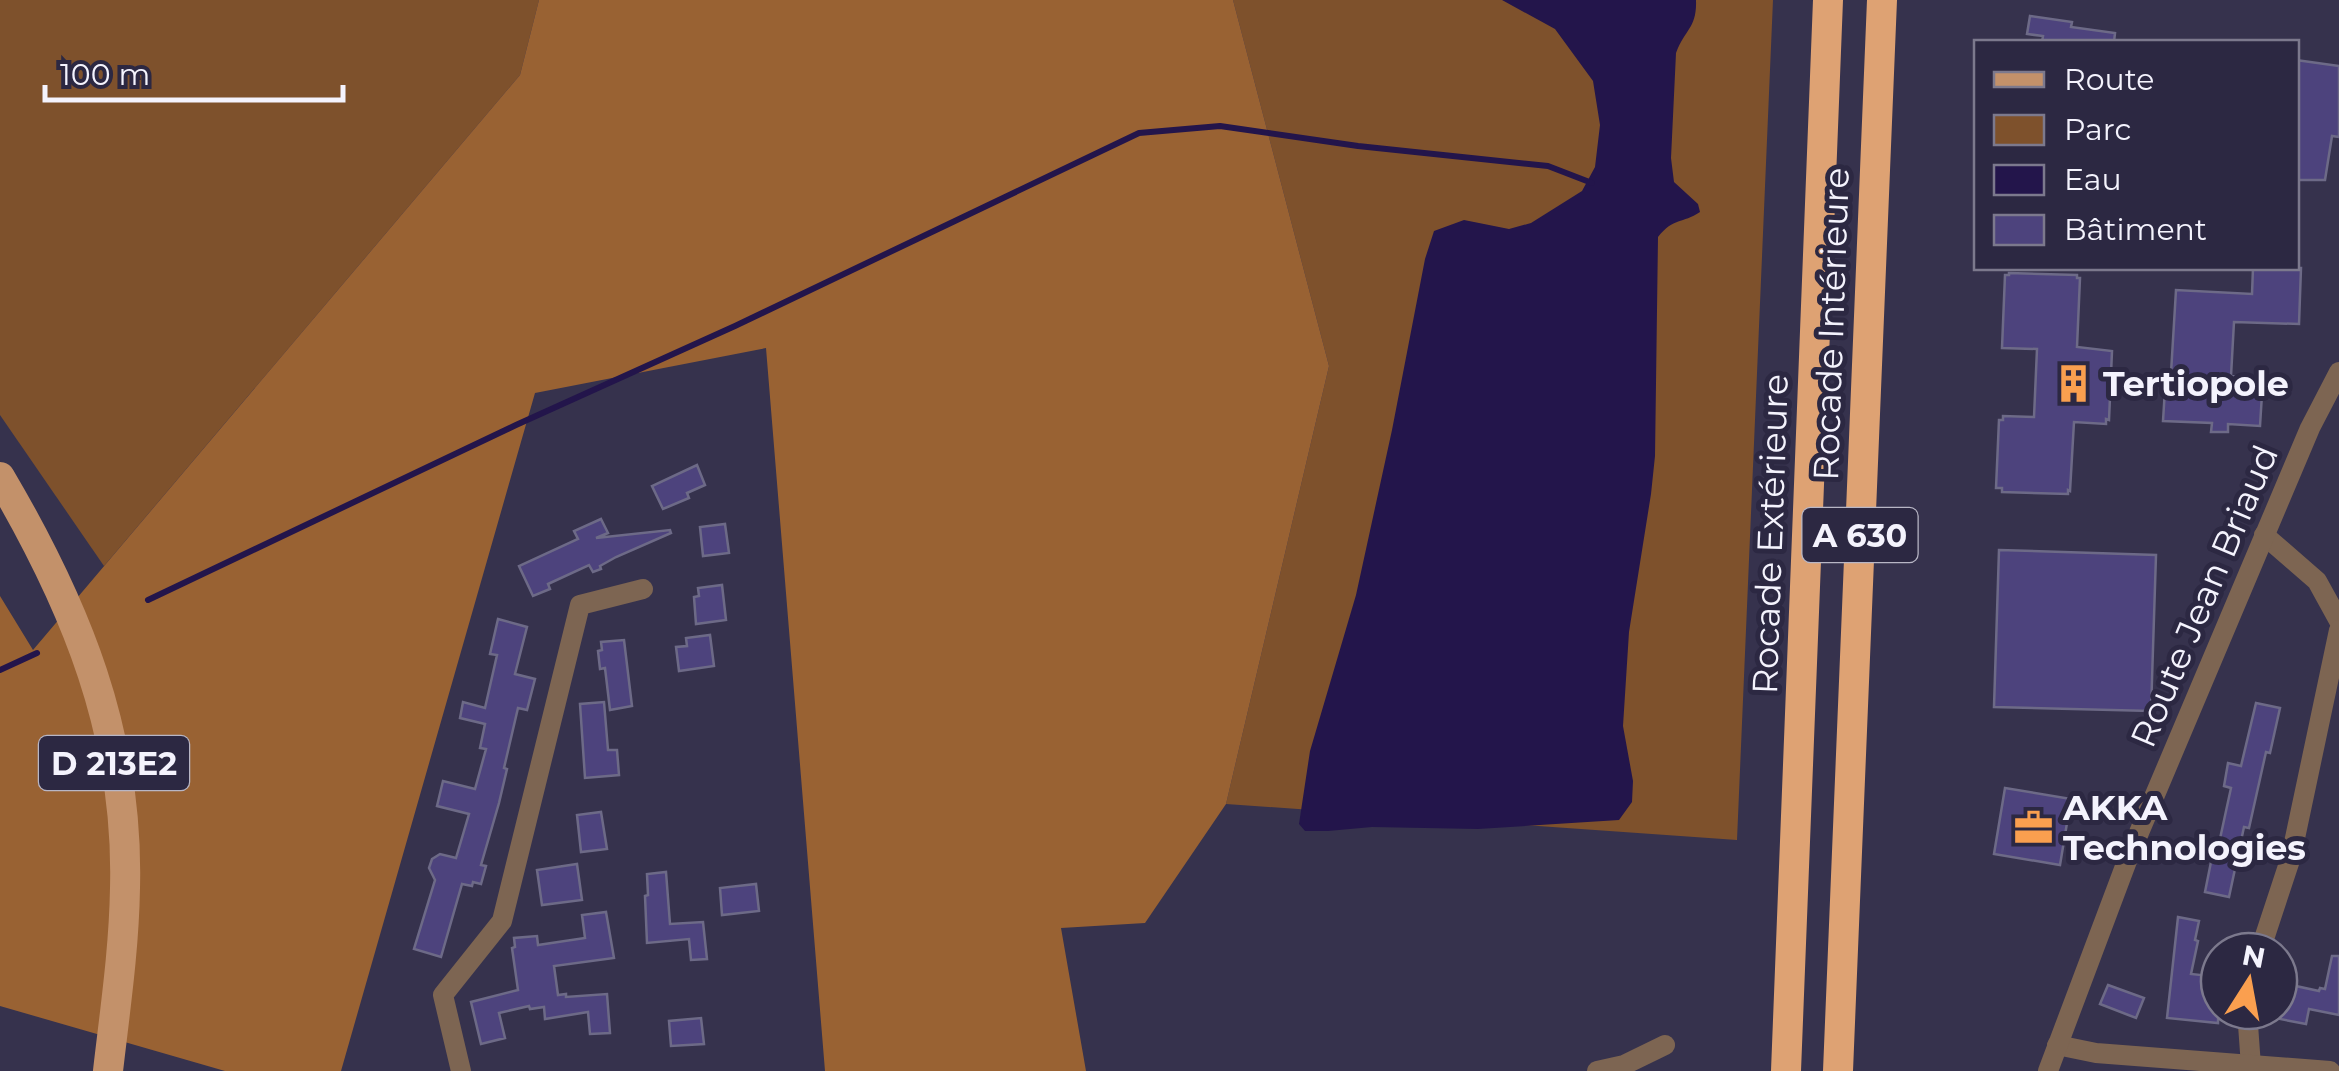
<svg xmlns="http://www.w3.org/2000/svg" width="2339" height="1071" font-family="Montserrat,sans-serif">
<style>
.green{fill:#7e512c}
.forest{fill:#996233}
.water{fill:#23154b}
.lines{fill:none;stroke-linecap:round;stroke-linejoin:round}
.stream{stroke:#23154b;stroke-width:6}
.building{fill:#4d437d;stroke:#6d6a87;stroke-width:2.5}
.street{stroke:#7d6552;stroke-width:20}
.primary{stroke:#c3916a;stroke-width:30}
.highway{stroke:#dea273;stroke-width:30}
.labels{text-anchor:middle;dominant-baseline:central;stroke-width:10;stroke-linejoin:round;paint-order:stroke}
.shield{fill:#2c2842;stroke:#b8b6c5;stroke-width:2.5}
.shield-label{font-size:32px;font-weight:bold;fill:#f4f3fd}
.street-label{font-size:35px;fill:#f4f3fd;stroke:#2c2842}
.poi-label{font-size:35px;font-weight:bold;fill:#f4f3fd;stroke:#2c2842;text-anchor:start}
</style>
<rect width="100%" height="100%" fill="#36324d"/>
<g class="green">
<path d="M0 0H539L520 75 104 566 0 415Z"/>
<path d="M1233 0H1773L1737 840 1226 804 1329 366Z"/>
</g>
<path class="forest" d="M539 0H1233L1329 366 1226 804 1145 923 1061 928 1086 1071H825L766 348 535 393 341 1071H225L0 1006V596L33 650 520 75Z"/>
<path class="water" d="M1502 0H1696C1697 28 1685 29 1676 53L1671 158 1674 182 1698 204 1700 212C1682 224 1674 217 1658 237L1655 456 1651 494 1629 632 1623 726 1633 781 1632 802 1619 820 1478 829 1372 827 1328 831H1305L1299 824 1310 751 1356 595 1392 430 1425 259 1434 231 1464 220 1509 229 1531 223 1582 191 1595 167 1600 125 1593 81 1555 29Z"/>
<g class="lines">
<g class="stream">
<path d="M148 600 516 425 735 326 1139 133 1220 126 1358 146 1548 166 1592 183"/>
<path d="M0 670 37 653"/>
</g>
</g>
<g class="building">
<path d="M2030 16 2072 22 2071 27 2115 33 2114 42H2042L2043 36 2027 34Z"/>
<path d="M2296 60 2339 66V137L2332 136 2325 180H2296Z"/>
<path d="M2253 268H2301L2299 324 2234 322 2231 376 2263 378 2260 426 2228 424V432H2211L2212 423 2163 421 2166 373H2171L2176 290 2252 294Z"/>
<path d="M2009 273 2077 275V278H2080L2077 347 2112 351 2109 420 2106 419V424L2074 422 2070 491 2068 490V494L2002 492V488H1996L1999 420H2003V416L2034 417 2037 349 2002 348 2005 275H2009Z"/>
<path d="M697 465 705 485 687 493 689 498 663 509 652 486Z"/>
<path d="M601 519 608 533 596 538 670 530 671 533 616 557 600 566 601 569 593 572 589 565 548 584 550 589 533 596 519 566 578 539 574 531Z"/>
<path d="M725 524 729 553 703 556 700 527Z"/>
<path d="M1999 550 2156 555 2151 711 1994 707Z"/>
<path d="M722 585 726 620 696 624 694 597 699 596 698 588Z"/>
<path d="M498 619 527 627 515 674 535 679 527 710 518 708 504 768 507 769 499 803 481 865 486 866 481 884 473 882 472 886 462 884 441 957 414 949 435 880 429 868 432 859 440 854 456 858 469 814 437 806 443 781 475 789 486 749 480 748 485 724 460 718 463 702 485 708 497 655 490 654Z"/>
<path d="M710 635 714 666 679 671 676 647 687 646 686 638Z"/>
<path d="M624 640 632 706 610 710 605 668 600 669 598 651 602 650 601 642Z"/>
<path d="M604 702 608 750H617L619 775 585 778 580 704Z"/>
<path d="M2256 703 2280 708 2270 753 2266 752 2249 828 2244 827 2229 897 2205 892 2214 847 2218 848 2231 788 2224 786 2228 763 2241 766Z"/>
<path d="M2005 788 2071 799 2060 865 1994 854Z"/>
<path d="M601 812 607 849 581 852 577 815Z"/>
<path d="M577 864 582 900 542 905 537 870Z"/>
<path d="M666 872 670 924 703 922 707 959 691 960 689 939 647 943 645 896 648 895 647 874Z"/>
<path d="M756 884 759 911 722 915 720 888Z"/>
<path d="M606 912 614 958 554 966 558 995 566 994V997L607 994 610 1033 590 1034 588 1012 545 1019 544 1007 530 1009 529 1006 499 1013 505 1038 481 1044 471 1002 518 990 512 948 515 947 514 938 537 936 538 945 585 938 582 915Z"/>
<path d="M2178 917 2199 921 2195 940 2198 941 2191 974 2219 977 2218 1023 2167 1018Z"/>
<path d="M2332 956H2339V1015L2309 1009 2306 1024 2280 1019 2277 1011H2279L2282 983 2319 991 2320 988 2325 989Z"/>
<path d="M2108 985 2144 998 2136 1018 2100 1004Z"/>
<path d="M701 1018 704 1044 671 1046 669 1021Z"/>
</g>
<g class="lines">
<g class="street">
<path d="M2264 535 2317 581 2339 621"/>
<path d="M2260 951 2291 857 2339 630"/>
<path d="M2247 1011 2251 1066"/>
<path d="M2057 1045 2096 1053 2330 1071"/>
<path d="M461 1071 443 995 502 921 580 605 643 589"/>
<path d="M1597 1071 1624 1065 1665 1045"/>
<path d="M2048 1071 2127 861 2310 428 2339 372"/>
</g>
<path class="primary" d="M0 477C76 606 129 735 125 888 124 950 115 1010 108 1071"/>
<g class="highway">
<path d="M1786 1071 1828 0"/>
<path d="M1838 1071 1882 0"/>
</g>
</g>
<defs>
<symbol id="building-bare" viewBox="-9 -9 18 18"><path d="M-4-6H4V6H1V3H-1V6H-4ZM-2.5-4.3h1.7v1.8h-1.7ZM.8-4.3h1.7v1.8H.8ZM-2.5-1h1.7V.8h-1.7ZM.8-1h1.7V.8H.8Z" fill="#fa9f4f" stroke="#2c2842" stroke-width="2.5" paint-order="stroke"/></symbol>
<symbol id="office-bare" viewBox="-9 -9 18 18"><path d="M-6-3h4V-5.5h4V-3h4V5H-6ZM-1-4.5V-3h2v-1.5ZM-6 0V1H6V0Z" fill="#fa9f4f" stroke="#2c2842" stroke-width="2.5" paint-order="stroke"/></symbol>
</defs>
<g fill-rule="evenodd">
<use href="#building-bare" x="2046" y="356" width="55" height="55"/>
<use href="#office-bare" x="2006" y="800" width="55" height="55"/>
</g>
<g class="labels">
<g class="shield">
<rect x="1802.5" y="508" width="115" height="54" rx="8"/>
<rect x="39" y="736" width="150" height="54" rx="8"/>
</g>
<g class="shield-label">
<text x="1860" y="535">A 630</text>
<text x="114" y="763">D 213E2</text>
</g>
<g class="street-label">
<text transform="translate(1831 324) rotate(-88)">Rocade Intérieure</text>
<text transform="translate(1770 534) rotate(-88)">Rocade Extérieure</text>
<text transform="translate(2204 596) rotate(-67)">Route Jean Briaud</text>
</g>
<g class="poi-label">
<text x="2103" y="383">Tertiopole</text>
<text x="2063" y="807">AKKA<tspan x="2063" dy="40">Technologies</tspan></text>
</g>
</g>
<rect x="1974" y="40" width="325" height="230" fill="#2c2842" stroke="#7c798d" stroke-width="2.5"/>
<rect x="1994" y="72" width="50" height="15" fill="#c3916a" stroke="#7c798d" stroke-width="2.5"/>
<text x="2064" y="90" font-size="30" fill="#f4f3fd">Route</text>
<rect x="1994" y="115" width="50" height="30" fill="#7e512c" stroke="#7c798d" stroke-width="2.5"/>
<text x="2064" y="140" font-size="30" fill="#f4f3fd">Parc</text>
<rect x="1994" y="165" width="50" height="30" fill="#23154b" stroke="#7c798d" stroke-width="2.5"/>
<text x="2064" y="190" font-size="30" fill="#f4f3fd">Eau</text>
<rect x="1994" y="215" width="50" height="30" fill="#4d437d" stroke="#7c798d" stroke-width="2.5"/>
<text x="2064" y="240" font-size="30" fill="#f4f3fd">Bâtiment</text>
<g transform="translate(2249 981) rotate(11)"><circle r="48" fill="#2c2842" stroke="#7c798d" stroke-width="2.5"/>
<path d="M0-8L18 38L0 25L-18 38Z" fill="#fa9f4f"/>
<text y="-15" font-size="28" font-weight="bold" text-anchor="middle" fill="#f4f3fd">N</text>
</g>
<path d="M45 85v15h298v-15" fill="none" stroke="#f4f3fd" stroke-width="5"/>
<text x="60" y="85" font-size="30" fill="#f4f3fd" stroke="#2c2842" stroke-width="8" paint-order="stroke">100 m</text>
</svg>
